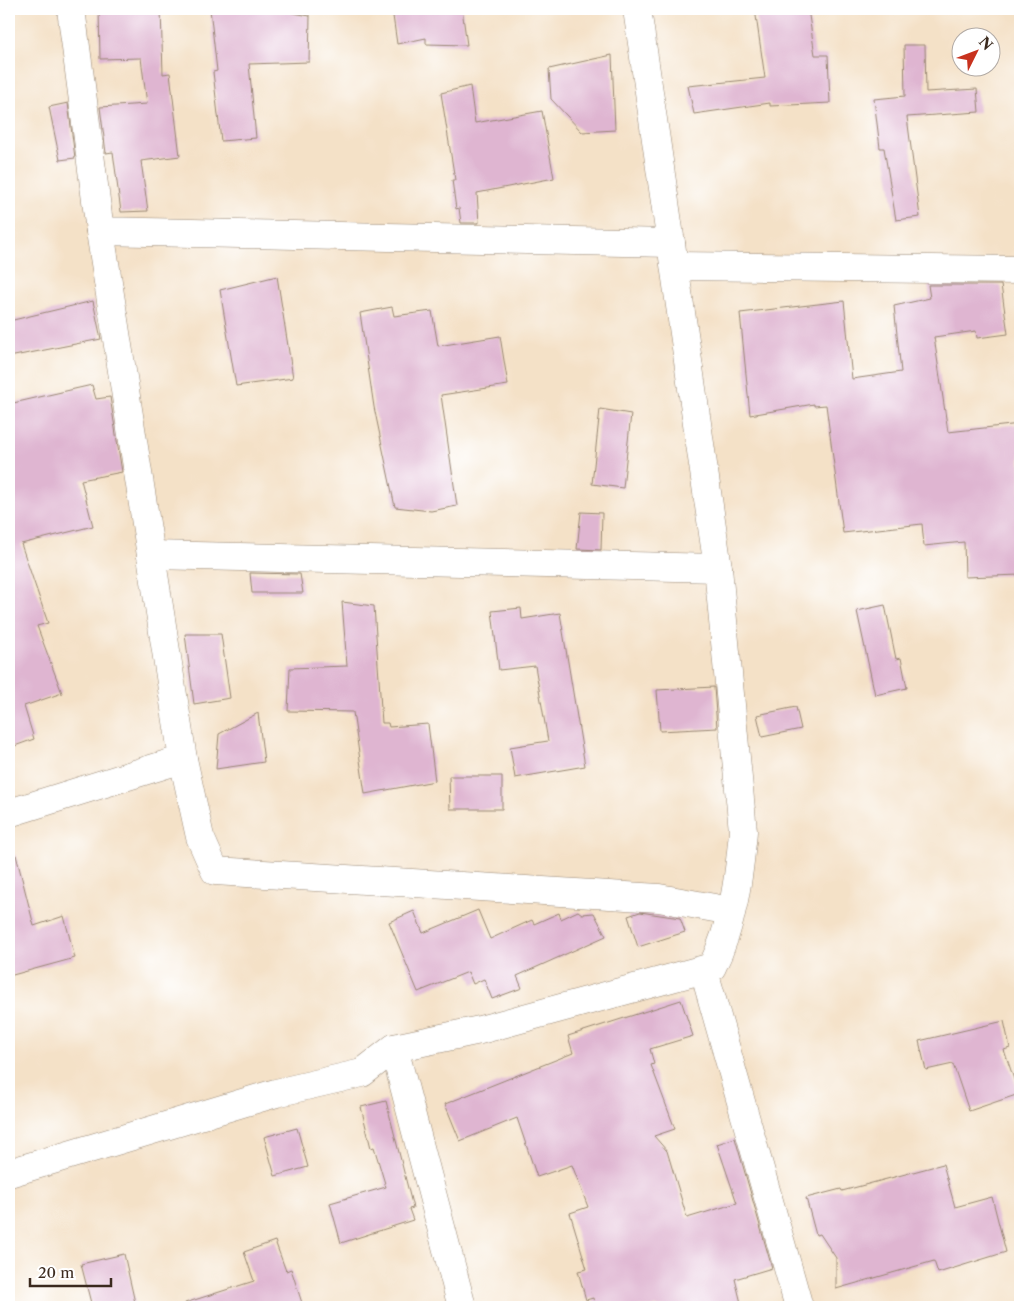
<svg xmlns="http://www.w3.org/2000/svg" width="1029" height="1316" font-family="'Libre Caslon Text',serif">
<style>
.building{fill:#dfb5d1}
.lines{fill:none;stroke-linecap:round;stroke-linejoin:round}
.street-casing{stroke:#988672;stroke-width:29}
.street{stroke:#fff;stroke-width:28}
</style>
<rect width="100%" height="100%" fill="#fff"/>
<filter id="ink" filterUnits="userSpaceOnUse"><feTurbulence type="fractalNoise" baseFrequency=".02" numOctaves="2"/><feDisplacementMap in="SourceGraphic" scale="10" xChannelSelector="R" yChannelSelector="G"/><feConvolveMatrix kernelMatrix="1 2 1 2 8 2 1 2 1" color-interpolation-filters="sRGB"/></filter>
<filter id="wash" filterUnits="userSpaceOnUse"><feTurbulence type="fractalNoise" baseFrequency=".0096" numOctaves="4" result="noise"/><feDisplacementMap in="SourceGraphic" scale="20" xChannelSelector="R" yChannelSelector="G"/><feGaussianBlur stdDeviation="1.12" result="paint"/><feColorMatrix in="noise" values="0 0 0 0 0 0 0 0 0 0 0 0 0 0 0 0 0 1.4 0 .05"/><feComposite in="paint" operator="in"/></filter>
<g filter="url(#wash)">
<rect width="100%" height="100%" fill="#f4e1c7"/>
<g id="blocks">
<g class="building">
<path d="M99 9H161L163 74 170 73 180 156 141 161 148 211 121 212 113 152 106 153 100 107 147 104 141 58 100 59Z"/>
<path d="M210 9 288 12 310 16 309 62 249 64 256 138 221 141 213 72 217 71Z"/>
<path d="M392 9H462L467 45 426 44V38L397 44Z"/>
<path d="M755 9H808L815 55H828L830 103 770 106V103L694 114 688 86 765 78Z"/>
<path d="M904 45H925L926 92 977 89 979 112 907 117 920 217 896 220 884 148H880L874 99 905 96Z"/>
<path d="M612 55 615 130 582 132 551 99 549 69Z"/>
<path d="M470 86 475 123 542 111 554 178 477 193 479 223H461L459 208 456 209 452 180H455L441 93Z"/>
<path d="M68 103 75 158 60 160 49 107Z"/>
<path d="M277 276 293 378 236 386 220 290Z"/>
<path d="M928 285H1001L1008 334 977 338 976 331 934 337 948 432 1020 424V575L965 577 964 542 924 546 922 524 843 533 826 405 814 406V404L750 415 740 313 844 301 852 379 901 372 894 306 930 298Z"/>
<path d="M93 301 101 339 9 357V321Z"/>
<path d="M392 307 394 316 432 311 438 346 500 336 508 385 441 395 457 506 431 511 395 507 374 407 360 313Z"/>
<path d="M92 385 96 399 110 397 122 472 81 480 93 526 21 544 48 623 37 626 62 693 24 706 34 739 9 748V404Z"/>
<path d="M600 409 631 414 623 488 592 484Z"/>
<path d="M581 512 602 513 601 550 577 549Z"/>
<path d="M250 573 300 574 303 593H252Z"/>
<path d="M342 602 374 606 382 723H388L389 727 428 724 435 781 365 794 353 712 288 711 290 668 347 666Z"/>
<path d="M885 605 896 659 901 658 907 688 875 695 857 611Z"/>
<path d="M521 608 522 619 560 613 585 766 515 778 510 747 548 741 535 666 499 670 492 611Z"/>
<path d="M185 634H221L230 698 194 704Z"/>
<path d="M714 687 717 728 660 731 657 690Z"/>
<path d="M796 707 801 729 762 737 757 715Z"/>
<path d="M258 713 264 762 216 769 219 734Z"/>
<path d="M449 776H502V809H450Z"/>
<path d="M16 855 34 926 64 916 75 958 9 976V856Z"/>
<path d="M478 910 490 939 532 920 534 924 559 913 561 919 578 911 582 914 594 913 606 936 517 976 522 988 492 999 484 979 473 984 468 972 418 992 389 922 414 911 423 933Z"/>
<path d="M640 912 680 918 685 932 638 947 628 916Z"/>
<path d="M681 1000 693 1036 650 1049 654 1064 651 1065 675 1129 654 1136 667 1151 687 1218 737 1203 717 1144 735 1138 772 1268 735 1279 742 1307H595L593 1298 586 1300 578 1271 587 1269 570 1213 588 1207 572 1165 537 1177 517 1118 460 1141 445 1104 573 1053 568 1036Z"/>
<path d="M1004 1021 1010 1048 1004 1050 1019 1094 969 1111 953 1064 926 1070 919 1041Z"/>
<path d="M386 1101 413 1208 409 1209 413 1220 341 1243 330 1203 386 1187 374 1147 371 1148 361 1107Z"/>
<path d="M297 1128 308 1167 275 1176 264 1137Z"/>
<path d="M943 1164 955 1207 992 1197 1006 1252 938 1273 934 1261 836 1289V1258L820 1234 816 1235 806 1198 841 1189 842 1191Z"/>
<path d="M275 1241 286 1271 291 1269 302 1303 289 1307H186L185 1303 254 1281 244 1252Z"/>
<path d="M124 1254 136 1307H92L81 1264Z"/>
</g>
</g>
</g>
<g filter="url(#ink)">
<use href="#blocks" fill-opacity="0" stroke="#988672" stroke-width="1"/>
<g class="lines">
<defs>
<g id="street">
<path d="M71 9 100 231 671 243"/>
<path d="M675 266 1020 270"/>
<path d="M151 555 718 568"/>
<path d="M183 759 200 837 215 871 659 898 731 911"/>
<path d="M9 813 183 759 100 231"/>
<path d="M704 971 799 1307"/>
<path d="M394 1048 462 1307"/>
<path d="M9 1173 276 1093 362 1073 394 1048 480 1030 712 967C733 925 739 878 743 831L718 568 637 9"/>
</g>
</defs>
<use href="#street" class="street-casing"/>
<use href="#street" class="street"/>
</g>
</g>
<rect width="1029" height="1316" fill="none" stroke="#fff" stroke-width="30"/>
<g transform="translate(976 52) rotate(48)"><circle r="24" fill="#ffffff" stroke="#b1aaa5"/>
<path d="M0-4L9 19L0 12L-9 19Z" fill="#c8321e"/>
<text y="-8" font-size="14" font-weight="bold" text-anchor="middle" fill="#3b2a1e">N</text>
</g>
<path d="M30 1278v8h81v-8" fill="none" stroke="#3b2a1e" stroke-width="2.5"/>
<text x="38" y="1278" font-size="15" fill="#3b2a1e" stroke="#ffffff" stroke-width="4" paint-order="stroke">20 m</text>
</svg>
